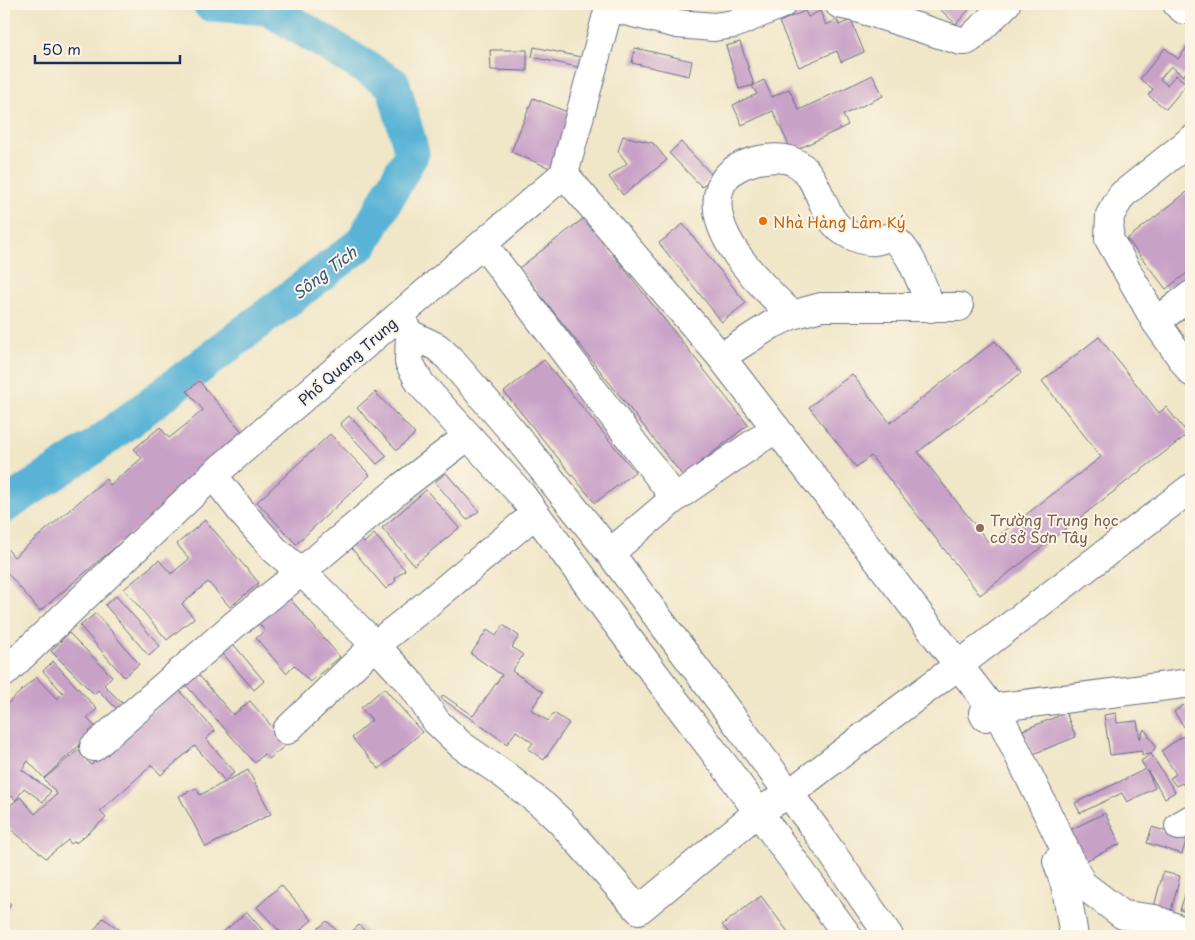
<svg xmlns="http://www.w3.org/2000/svg" width="1195" height="940" font-family="'Playpen Sans',sans-serif">
<style>
.lines{fill:none;stroke-linecap:round;stroke-linejoin:round}
.river{stroke:#58b3d6;stroke-width:35}
.building{fill:#c8a1c7}
.minor-casing{stroke:#666f83;stroke-width:30}
.minor{stroke:#fff;stroke-width:28}
.food-dot{fill:#e8710a;stroke:#fcf5e5;stroke-width:2}
.education-dot{fill:#8d6e63;stroke:#fcf5e5;stroke-width:2}
.labels{text-anchor:middle;dominant-baseline:central;stroke-width:4;stroke-linejoin:round;paint-order:stroke}
.food-label{font-size:15px;fill:#c56008;stroke:#fcf5e5;text-anchor:start}
.street-label{font-size:15px;fill:#1b2f5e;stroke:#fcf5e5}
.education-label{font-size:15px;fill:#785e54;stroke:#fcf5e5;text-anchor:start}
.water-label{font-size:16px;font-style:italic;fill:#2d5782;stroke:#fcf5e5}
</style>
<rect width="100%" height="100%" fill="#fcf5e5"/>
<filter id="ink" filterUnits="userSpaceOnUse"><feTurbulence type="fractalNoise" baseFrequency=".02" numOctaves="2"/><feDisplacementMap in="SourceGraphic" scale="10" xChannelSelector="R" yChannelSelector="G"/><feConvolveMatrix kernelMatrix="1 2 1 2 8 2 1 2 1" color-interpolation-filters="sRGB"/></filter>
<filter id="wash" filterUnits="userSpaceOnUse"><feTurbulence type="fractalNoise" baseFrequency=".0096" numOctaves="4" result="noise"/><feDisplacementMap in="SourceGraphic" scale="20" xChannelSelector="R" yChannelSelector="G"/><feGaussianBlur stdDeviation="1.12" result="paint"/><feColorMatrix in="noise" values="0 0 0 0 0 0 0 0 0 0 0 0 0 0 0 0 0 1.4 0 .05"/><feComposite in="paint" operator="in"/></filter>
<g filter="url(#wash)">
<rect width="100%" height="100%" fill="#f0e6c8"/>
<g class="lines">
<path class="river" d="M4 506 97 445 362 243 412 153 393 84 268 8 210 4"/>
</g>
<g id="blocks">
<g class="building">
<path d="M641 4H678L677 7 691 10 689 20Z"/>
<path d="M934 4H974L956 24Z"/>
<path d="M805 11 808 17 820 11 826 25 837 20 839 25 851 20 864 52 841 62 837 51 799 67 779 22Z"/>
<path d="M740 42 754 85 739 89 726 46Z"/>
<path d="M1191 42V65L1183 76 1171 66 1160 79 1167 85 1176 75 1187 84 1166 109 1148 95 1153 89 1140 79 1165 48 1178 59Z"/>
<path d="M534 47 585 58 582 68 532 57Z"/>
<path d="M635 48 692 61 689 76 632 63Z"/>
<path d="M490 50H527V71L491 70Z"/>
<path d="M873 75 883 96 843 115 848 125 792 152 773 111 742 125 733 105 757 94 752 86 764 80 772 97 789 89 799 110Z"/>
<path d="M533 98 572 114 550 168 511 152Z"/>
<path d="M623 136 653 143 667 160 623 195 609 177 627 163 618 151Z"/>
<path d="M681 142 713 176 702 187 669 153Z"/>
<path d="M1191 189V270L1166 289 1127 239Z"/>
<path d="M584 218 748 425 683 476 519 268Z"/>
<path d="M683 224 746 303 722 322 659 243Z"/>
<path d="M1099 337 1159 413 1166 407 1188 434 980 595 871 456 856 467 809 407 852 374 890 423 995 341 1021 373 918 452 989 543 1101 457 1042 381Z"/>
<path d="M544 360 635 472 595 503 504 392Z"/>
<path d="M199 381 246 436 40 611 4 569V545L14 557 106 479 110 485 142 458 134 449 160 427 169 438 183 427 203 410 187 391Z"/>
<path d="M375 392 415 434 397 450 357 408Z"/>
<path d="M349 416 387 456 377 464 340 424Z"/>
<path d="M330 434 370 475 296 544 257 502Z"/>
<path d="M446 473 479 511 467 520 435 482Z"/>
<path d="M426 490 459 528 414 565 382 528Z"/>
<path d="M205 520 259 583 230 607 208 582 182 604 194 618 167 640 124 589 159 560 171 574 189 559 177 544Z"/>
<path d="M374 534 405 570 395 578 396 581 386 589 347 543 357 535 364 543Z"/>
<path d="M286 594 340 657 310 682 294 665 286 673 256 638 265 631 256 620Z"/>
<path d="M116 596 160 646 149 656 105 605Z"/>
<path d="M96 613 139 664 124 677 80 626Z"/>
<path d="M503 625 519 636 512 647 523 655 512 671 543 692 531 710 548 721 554 713 569 723 544 760 528 749 533 743 516 731 507 744 441 698 443 695 473 716 502 675 471 654 487 630 496 636Z"/>
<path d="M69 633 112 676 104 685 125 706 119 711 98 690 94 694 51 651Z"/>
<path d="M229 639 264 681 254 690 218 648Z"/>
<path d="M53 661 97 709 87 718 97 729 44 778 28 761 22 770 51 791 43 802 24 788 16 800 11 796 4 805V707L36 677 57 699 63 693 43 671Z"/>
<path d="M197 673 233 715 250 701 287 744 269 759 264 754 255 763 185 684Z"/>
<path d="M384 688 422 732 379 769 352 738 372 720 361 708Z"/>
<path d="M178 689 215 731 206 739 235 772 225 781 195 746 161 775 152 765 100 811 106 818 76 843 75 841 71 844 68 840 46 858 4 824V811L20 797 35 814 57 794 44 779 78 750 91 765Z"/>
<path d="M1183 705 1191 717V724L1185 728 1174 712Z"/>
<path d="M1066 713 1076 737 1033 754 1023 730Z"/>
<path d="M1116 713 1117 723 1137 721 1140 739 1144 729 1156 746 1151 754 1142 755V751L1110 755 1104 715Z"/>
<path d="M1183 736 1191 749V787L1187 790 1182 783 1176 786 1170 778 1176 774 1161 751Z"/>
<path d="M1151 754 1175 792 1165 798 1147 770 1155 788 1127 802 1122 793 1080 813 1075 803 1146 769 1141 761Z"/>
<path d="M248 770 271 814 206 847 179 796 196 788 200 795Z"/>
<path d="M1105 813 1120 844 1079 864 1064 833Z"/>
<path d="M1152 827 1187 838 1182 854 1147 843Z"/>
<path d="M4 839 10 844 4 853Z"/>
<path d="M1163 872 1180 876 1169 919 1152 915Z"/>
<path d="M1191 877V913L1180 910Z"/>
<path d="M281 885 312 920 294 936H284L257 907Z"/>
<path d="M761 896 791 936H731L722 925Z"/>
<path d="M4 899 11 904 4 914Z"/>
<path d="M247 912 268 936H218L229 927Z"/>
<path d="M103 918 123 932 120 936H90Z"/>
<path d="M327 921 342 936H319L315 931Z"/>
<path d="M359 925 370 936H347Z"/>
</g>
</g>
</g>
<g filter="url(#ink)">
<use href="#blocks" fill-opacity="0" stroke="#666f83" stroke-width="1"/>
<g class="lines">
<defs>
<g id="minor">
<path d="M839 4 857 8 961 41H966L971 38 1006 4"/>
<path d="M1177 4 1184 10 1191 5"/>
<path d="M609 7 677 24 714 27 734 24 782 4"/>
<path d="M1191 140 1122 195 1110 215 1109 239 1156 322 1191 372"/>
<path d="M564 174 721 357 1003 723 1082 884 1123 915 1154 919 1191 934"/>
<path d="M483 244 675 498"/>
<path d="M792 315C763 286 712 241 718 196 720 182 729 171 743 165 757 159 779 155 794 162 820 173 820 216 843 231 852 237 865 242 875 241 880 241 885 237 890 238 908 241 925 292 931 308"/>
<path d="M399 317 410 334 437 347 449 358 512 431 610 553 816 830 889 936"/>
<path d="M1156 322 1191 295"/>
<path d="M410 334 409 362 420 383 521 494 617 624 727 769 848 936"/>
<path d="M721 357 771 325 792 315 821 307H959"/>
<path d="M213 475 245 516 275 550 307 577 375 645 412 685 436 721 461 745 503 774 544 806 560 821 639 910 758 812 789 794 880 724 959 665 1191 488"/>
<path d="M610 553 675 498 776 428"/>
<path d="M4 673 213 475 564 174 610 4"/>
<path d="M985 717 983 713 992 708 1191 683"/>
<path d="M287 730 375 645 426 605 535 514"/>
<path d="M94 747 234 625 301 572 403 486 468 436"/>
<path d="M1179 826 1191 819"/>
<path d="M1057 861 1066 888 1074 936"/>
</g>
</defs>
<use href="#minor" class="minor-casing"/>
<use href="#minor" class="minor"/>
</g>
</g>
<circle class="food-dot" cx="763" cy="221" r="5"/>
<circle class="education-dot" cx="980" cy="528" r="5"/>
<g class="labels">
<g class="food-label">
<text x="773" y="221">Nhà Hàng Lâm Ký</text>
</g>
<g class="street-label">
<text transform="translate(347 361) rotate(-41)">Phố Quang Trung</text>
</g>
<g class="education-label">
<text x="990" y="519">Trường Trung học<tspan x="990" dy="17">cơ sở Sơn Tây</tspan></text>
</g>
<g class="water-label">
<text transform="translate(324 272) rotate(-37)">Sông Tích</text>
</g>
</g>
<rect width="1195" height="940" fill="none" stroke="#fcf5e5" stroke-width="20"/>
<path d="M35 55v8h145v-8" fill="none" stroke="#1b2f5e" stroke-width="2.5"/>
<text x="42" y="55" font-size="15" fill="#1b2f5e" stroke="#fcf5e5" stroke-width="4" paint-order="stroke">50 m</text>
</svg>
